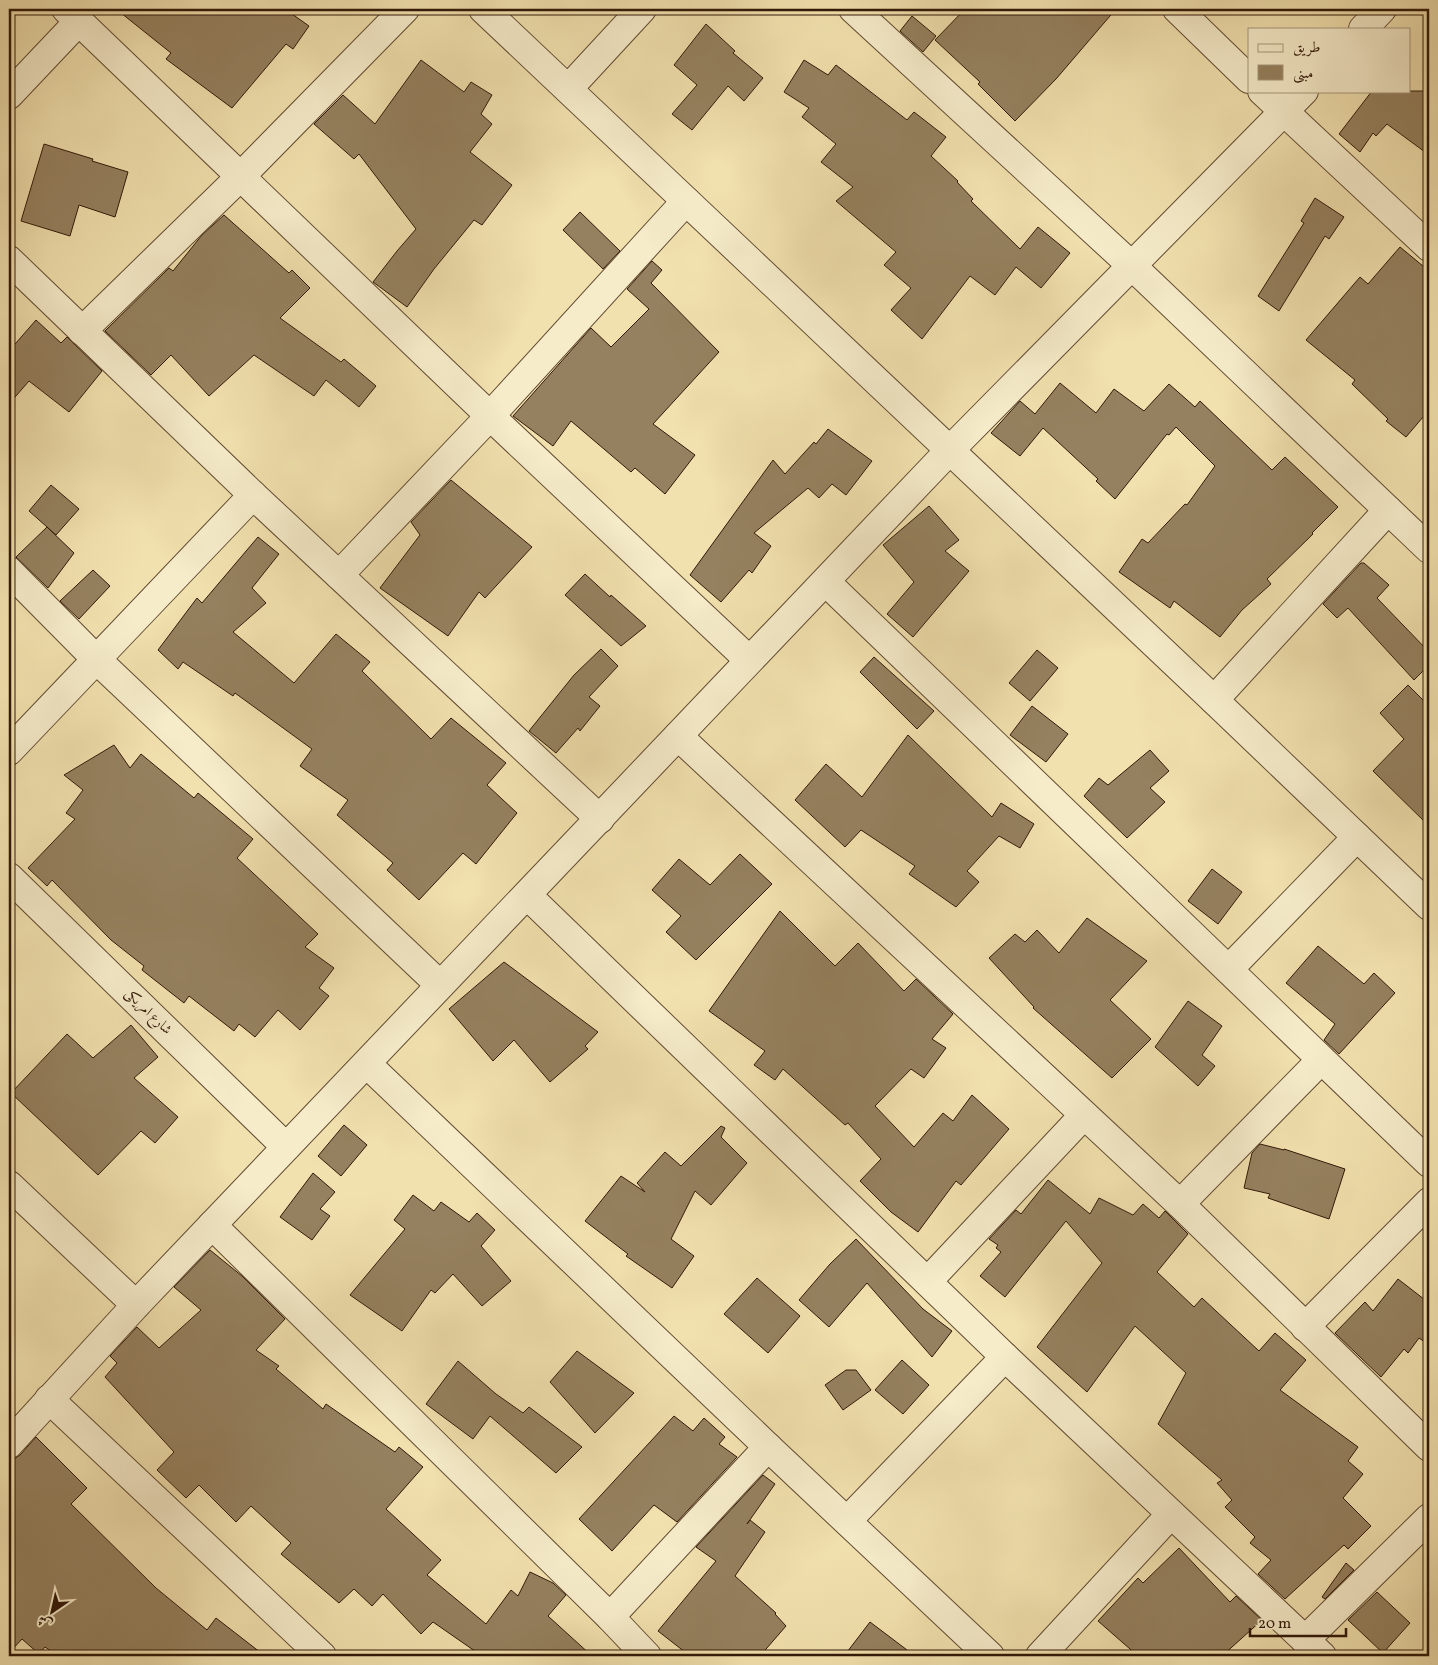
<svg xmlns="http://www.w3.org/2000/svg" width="1438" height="1665" font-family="Vollkorn,Amiri,serif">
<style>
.building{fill:#95815f;stroke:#321909}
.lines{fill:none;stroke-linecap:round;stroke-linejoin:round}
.minor-casing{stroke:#624b32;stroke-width:30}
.minor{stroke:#f6ecca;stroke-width:28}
.labels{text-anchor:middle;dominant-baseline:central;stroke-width:4;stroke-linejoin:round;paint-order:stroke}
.street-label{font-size:14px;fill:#321909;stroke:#f6ecca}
</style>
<rect width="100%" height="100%" fill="#f1e1ae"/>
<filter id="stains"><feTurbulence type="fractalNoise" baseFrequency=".004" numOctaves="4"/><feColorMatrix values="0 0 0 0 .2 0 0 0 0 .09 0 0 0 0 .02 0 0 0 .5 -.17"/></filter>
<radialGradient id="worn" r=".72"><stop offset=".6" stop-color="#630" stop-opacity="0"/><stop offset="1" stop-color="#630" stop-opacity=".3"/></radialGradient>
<g class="building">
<path d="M116 9H285L309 26 293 49 286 44 232 108 166 59 171 53Z"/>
<path d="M965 9H1116L1056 79 1015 121 978 84 980 82 935 40Z"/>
<path d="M912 16 936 36 923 52 900 31Z"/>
<path d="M706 24 735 51 733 53 763 78 744 101 728 86 692 130 672 114 697 85 674 65Z"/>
<path d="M421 60 464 92 471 82 492 95 481 114 492 124 470 152 512 185 482 225 474 220 434 269 407 307 373 282 397 251 416 229 359 154 354 159 314 124 343 95 375 124Z"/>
<path d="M804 60 828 75 836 65 907 120 914 112 946 137 931 156 958 181 957 182 973 199 971 201 1020 249 1038 227 1070 253 1041 288 1016 267 995 295 970 276 922 339 891 310 911 288 884 265 896 252 836 201 853 187 821 162 836 144 802 117 809 108 784 92Z"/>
<path d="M1372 91H1429V155L1387 124 1376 136 1373 133 1360 152 1339 134Z"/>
<path d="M44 144 93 159 92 161 128 172 115 217 79 205 70 236 21 221Z"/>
<path d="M1315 198 1344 217 1329 239 1325 236 1279 311 1258 296 1304 223 1301 221Z"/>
<path d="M580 212 620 251 603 269 563 230Z"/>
<path d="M224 215 289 273 292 270 310 288 280 318 341 362 344 359 376 386 359 407 326 380 314 396 254 355 209 396 171 355 151 375 105 331 169 268 173 271 202 235Z"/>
<path d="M1400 247 1429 271V410L1406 437 1386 421 1388 419 1352 384 1355 380 1306 340 1360 277 1368 284Z"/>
<path d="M652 261 662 270 651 283 719 352 653 424 695 455 665 494 635 468 631 472 571 421 553 446 513 416 591 328 611 347 649 309 627 289Z"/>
<path d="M36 320 61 343 67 337 102 371 69 412 29 381 9 404V351Z"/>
<path d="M1060 383 1096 413 1114 389 1144 411 1169 384 1195 407 1200 401 1272 470 1285 457 1338 507 1312 533 1313 534 1267 579 1271 584 1242 610 1220 637 1174 601 1170 608 1119 572 1142 539 1148 543 1185 504 1187 505 1215 466 1176 427 1169 435 1167 434 1115 499 1096 481 1098 479 1043 428 1020 456 991 433 1020 401 1035 414Z"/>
<path d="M828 429 872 461 846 495 832 484 819 498 808 488 754 533 771 546 752 573 749 570 721 602 690 575 773 460 785 474 814 442 816 444Z"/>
<path d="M451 480 532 547 485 598 479 592 448 636 380 588 420 535 411 522Z"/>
<path d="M51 485 79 509 56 535 29 511Z"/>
<path d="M929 506 959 540 945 551 969 571 913 637 887 614 914 582 883 545Z"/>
<path d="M47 527 74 553 48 588 16 557Z"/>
<path d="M258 537 279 554 252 588 266 603 233 632 294 683 336 634 370 662 362 671 431 739 451 718 506 763 487 785 517 813 476 864 463 853 419 900 387 870 393 863 337 815 348 800 300 766 312 749 235 693 233 696 183 662 178 669 158 650 197 598 202 603Z"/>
<path d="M1361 563H1364L1389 585 1377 598 1429 652V665L1414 680 1348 608 1337 618 1323 604Z"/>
<path d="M93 570 110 586 79 619 60 601Z"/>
<path d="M585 574 610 597 611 595 646 626 621 646 565 595Z"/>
<path d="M601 649 618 666 589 697 600 706 580 731 578 728 556 753 529 731 574 675Z"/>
<path d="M1037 650 1058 668 1030 701 1009 683Z"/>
<path d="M874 657 934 711 917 729 860 672Z"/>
<path d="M1408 685 1429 706V826L1373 771 1404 739 1380 713Z"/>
<path d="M1032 706 1068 734 1046 762 1010 735Z"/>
<path d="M908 735 992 817 1001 803 1034 824 1020 848 999 836 967 871 979 882 956 907 909 874 915 866 861 830 845 847 795 800 826 764 862 797Z"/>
<path d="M114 745 130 768 141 754 194 798 198 793 253 839 237 858 318 934 305 947 334 968 319 988 329 996 300 1030 278 1010 255 1037 239 1024 234 1031 189 996 184 1003 142 970 144 966 111 940 52 880 47 886 28 868 75 819 66 813 83 790 64 775Z"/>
<path d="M1150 750 1169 771 1150 788 1165 802 1127 838 1084 796 1099 778 1108 785Z"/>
<path d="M740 854 772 884 696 960 666 932 681 916 652 890 679 859 710 885Z"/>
<path d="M1212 869 1242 892 1218 924 1188 901Z"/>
<path d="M780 911 835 966 858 943 904 991 916 979 953 1014 932 1039 946 1048 924 1078 911 1069 875 1106 914 1147 943 1113 953 1121 972 1095 1009 1129 961 1185 956 1181 918 1232 891 1212 860 1181 881 1159 848 1123 845 1125 783 1069 775 1080 754 1065 765 1051 709 1011Z"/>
<path d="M1087 918 1147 961 1110 1000 1151 1039 1112 1078 1033 1008 1034 1007 989 958 1015 934 1025 942 1037 930 1059 953Z"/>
<path d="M1318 946 1364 984 1374 973 1395 993 1339 1054 1324 1040 1335 1024 1286 983Z"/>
<path d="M504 962 598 1032 585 1046 588 1049 550 1082 514 1040 493 1061 449 1009Z"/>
<path d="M1188 1001 1222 1026 1202 1055 1215 1066 1198 1086 1155 1047Z"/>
<path d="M131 1025 158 1057 134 1078 178 1117 155 1143 141 1131 98 1175 11 1093 67 1034 93 1058Z"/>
<path d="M344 1125 367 1145 341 1176 318 1156Z"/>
<path d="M721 1126 725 1128 721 1137 747 1163 711 1205 695 1191 671 1239 694 1256 672 1288 626 1256 628 1254 585 1221 621 1176 645 1192 637 1183 665 1152 681 1166Z"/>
<path d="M1260 1144 1284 1150V1149L1345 1169 1329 1219 1268 1198 1270 1194 1244 1188 1252 1153Z"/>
<path d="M313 1173 335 1192 320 1209 330 1216 312 1240 280 1217Z"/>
<path d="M1048 1180 1090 1214 1099 1198 1133 1215 1143 1204 1159 1218 1165 1211 1188 1234 1157 1272 1194 1307 1202 1298 1259 1351 1275 1333 1306 1360 1280 1390 1358 1447 1348 1461 1363 1474 1343 1498 1371 1526 1348 1549 1344 1545 1285 1599 1258 1574 1271 1560 1250 1543 1255 1537 1225 1507 1232 1500 1217 1483 1222 1480 1158 1424 1186 1373 1135 1326 1087 1392 1037 1347 1102 1263 1066 1221 1005 1297 980 1276 1001 1252 996 1248 998 1245 989 1239 1016 1210 1021 1214Z"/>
<path d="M413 1195 434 1211 441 1202 469 1222 477 1213 495 1230 481 1246 511 1281 482 1306 453 1274 435 1293 431 1290 402 1331 350 1295 405 1229 394 1220Z"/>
<path d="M856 1239 923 1309 952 1331 932 1357 867 1283 829 1327 799 1300 830 1264Z"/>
<path d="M210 1250 242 1276 285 1319 256 1350 279 1366 276 1369 323 1409 326 1404 395 1452 399 1447 423 1467 386 1509 441 1560 427 1575 486 1624 511 1590 518 1596 530 1572 553 1583 566 1595 548 1616 592 1656H482L433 1622 421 1634 383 1594 372 1606 354 1589 339 1603 281 1554 291 1543 251 1506 236 1522 199 1485 186 1498 157 1470 174 1452 105 1377 117 1363 110 1356 137 1327 159 1348 201 1310 174 1287Z"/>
<path d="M757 1278 800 1316 768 1353 724 1314Z"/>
<path d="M1398 1279 1429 1303V1345L1419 1338 1408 1353 1404 1349 1381 1377 1335 1333 1365 1302 1373 1311Z"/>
<path d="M577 1351 634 1393 595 1433 550 1382Z"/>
<path d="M902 1360 929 1385 903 1414 875 1390Z"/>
<path d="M458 1361 496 1394 523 1413 529 1407 582 1447 556 1473 490 1416 473 1439 426 1404Z"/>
<path d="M846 1370H856L871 1390 843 1410 825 1385Z"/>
<path d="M674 1416 693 1431 704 1418 725 1437 719 1444 737 1457 677 1522 654 1505 612 1551 579 1519Z"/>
<path d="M36 1437 87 1488 71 1504 156 1588 207 1630 216 1618 265 1656H58L45 1647 39 1654 22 1639 9 1653V1459H14L20 1455Z"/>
<path d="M763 1475 775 1484 747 1524 750 1520 765 1532 735 1576 776 1613 775 1614 786 1626 760 1656H690L658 1631 716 1561 696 1547Z"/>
<path d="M1179 1548 1230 1602 1236 1596 1262 1620 1222 1656H1138L1098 1621 1138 1578 1143 1583Z"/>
<path d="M1346 1563 1354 1570 1325 1599 1322 1597Z"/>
<path d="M1377 1592 1410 1623 1383 1653 1348 1620Z"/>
<path d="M870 1622 915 1656H844Z"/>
</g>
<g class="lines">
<defs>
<g id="minor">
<path d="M66 9 490 416 749 660"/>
<path d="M483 9 1214 700 1429 906"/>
<path d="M853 9 1131 265 1429 549"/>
<path d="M1177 9 1249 79"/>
<path d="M1363 29 1382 9"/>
<path d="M568 89 642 9"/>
<path d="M1262 91 1429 247"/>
<path d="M9 95 79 21"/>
<path d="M9 260 253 495 600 819"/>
<path d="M82 331 242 175 405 9"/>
<path d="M9 571 96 659 440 985"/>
<path d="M339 575 490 416 686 201"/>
<path d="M826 582 1429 1163"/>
<path d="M1214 700 1388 510"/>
<path d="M678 736 1180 1204 1429 1447"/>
<path d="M9 751 253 495"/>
<path d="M9 877 286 1147"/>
<path d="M527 895 1005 1357 1322 1656"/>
<path d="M1229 969 1357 837"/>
<path d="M367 1064 768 1447 990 1656"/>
<path d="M9 1185 136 1305"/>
<path d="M1180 1204 1321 1060"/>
<path d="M212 1225 610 1617 647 1656"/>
<path d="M928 1281 1084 1115"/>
<path d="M1305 1327 1429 1202"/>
<path d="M49 1399 322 1656"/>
<path d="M9 1444 136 1305 950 450 1304 91"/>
<path d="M847 1521 1005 1357"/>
<path d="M610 1617 768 1447"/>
<path d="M1305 1640 1429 1518"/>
<path d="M1040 1656 1171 1514"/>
</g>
</defs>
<use href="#minor" class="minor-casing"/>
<use href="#minor" class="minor"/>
</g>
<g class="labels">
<g class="street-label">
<text transform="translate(148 1012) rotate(44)">شارع امريكى</text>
</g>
</g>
<rect width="1438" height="1665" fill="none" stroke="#f1e1ae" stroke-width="30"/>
<rect x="10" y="10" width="1418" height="1645" fill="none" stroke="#321909" stroke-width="2.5"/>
<rect x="15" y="15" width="1408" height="1635" fill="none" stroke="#321909"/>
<rect x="1248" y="28" width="162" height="65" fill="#f6ecca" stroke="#a8987d"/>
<rect x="1258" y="44" width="25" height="8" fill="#f6ecca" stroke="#a8987d"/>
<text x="1293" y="52" font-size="15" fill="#321909">طريق</text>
<rect x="1258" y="65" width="25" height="15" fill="#95815f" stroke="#a8987d"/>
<text x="1293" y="78" font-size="15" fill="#321909">مبنى</text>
<g transform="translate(52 1612) rotate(214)" stroke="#f6ecca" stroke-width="4" paint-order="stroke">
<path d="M0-4L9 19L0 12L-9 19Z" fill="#321909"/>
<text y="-8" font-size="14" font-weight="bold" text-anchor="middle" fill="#321909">ش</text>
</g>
<path d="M1250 1628v8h96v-8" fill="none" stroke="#321909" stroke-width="2.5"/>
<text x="1258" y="1628" font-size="15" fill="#321909" stroke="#f6ecca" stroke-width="4" paint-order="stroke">20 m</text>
<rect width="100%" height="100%" filter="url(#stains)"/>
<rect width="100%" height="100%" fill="url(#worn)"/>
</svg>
